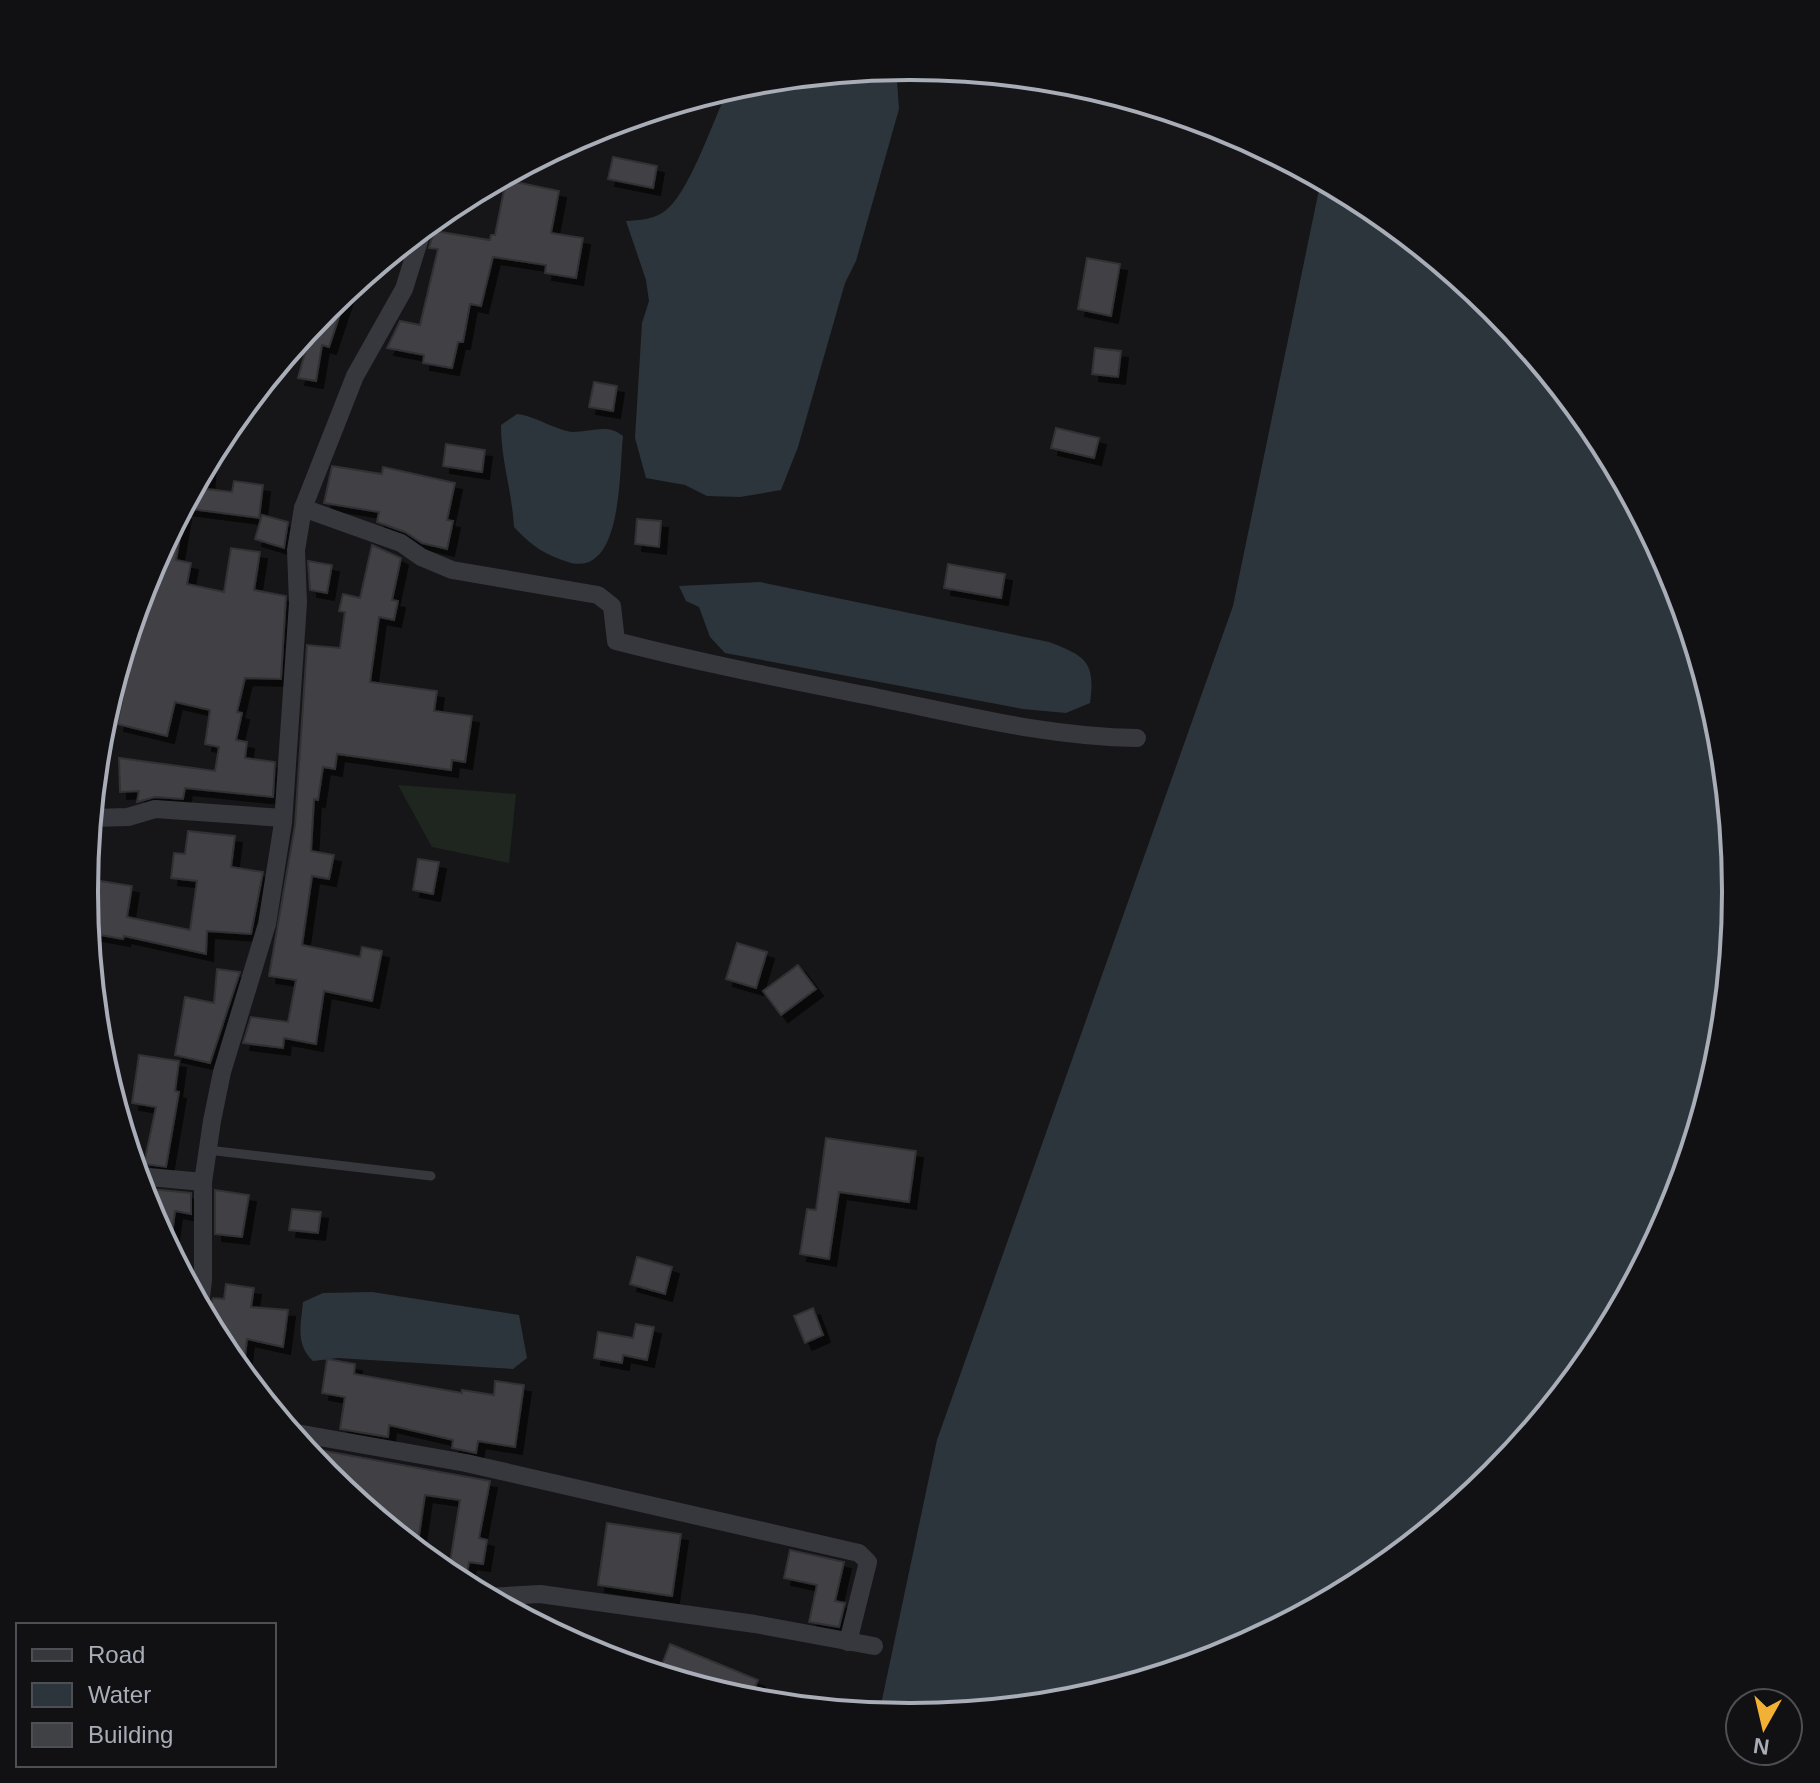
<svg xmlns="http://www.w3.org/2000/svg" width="1820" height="1783" font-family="Helvetica,sans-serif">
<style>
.green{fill:#1e261f}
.water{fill:#2c353c}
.building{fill:#404145;stroke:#303034;stroke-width:2;filter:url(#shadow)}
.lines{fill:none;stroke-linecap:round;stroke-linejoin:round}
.lane{stroke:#37383d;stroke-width:9}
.street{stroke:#37383d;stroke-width:18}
.rim{fill:none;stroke:#a8adb8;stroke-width:4}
</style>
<defs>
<filter id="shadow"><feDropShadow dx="7" dy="7" stdDeviation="0" flood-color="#0009"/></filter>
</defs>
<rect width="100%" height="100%" fill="#161618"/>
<path class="green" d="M398 785 516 794 509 863 432 847Z"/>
<g class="water">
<path d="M896 67 899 109 856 261 845 283 798 447 781 490 740 497 707 496 685 485 646 478 635 438 642 323 649 301 646 280 626 221C638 220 651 220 662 213 688 199 714 117 729 88L749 82Z"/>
<path d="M1321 180 1369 205 1494 308 1597 433 1673 576 1720 731 1735 892 1720 1053 1672 1208 1596 1350 1493 1476 1368 1578 1225 1654 1071 1701 910 1717 879 1714 937 1440 1233 606Z"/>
<path d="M517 414C535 416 558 431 573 432 591 432 608 423 623 436 619 472 623 583 565 561 542 553 531 545 514 527 512 491 501 461 501 425Z"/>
<path d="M760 582 1049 642C1085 656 1096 661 1090 703L1066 713 1023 709 725 653 710 637 699 607 686 601 679 586Z"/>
<path d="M372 1292 519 1315 527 1358 513 1369 338 1358 313 1361C295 1344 301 1324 303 1302L323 1293Z"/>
</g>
<g class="building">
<path d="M613 157 657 166 653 188 608 179Z"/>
<path d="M506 180 559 191 551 233 583 238 576 278 545 273 546 265 493 257 481 306 470 304 463 342H458L452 368 423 363 424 355 387 348 400 321 420 325 438 249 429 248 434 231 490 240 491 235H495Z"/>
<path d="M1087 258 1120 264 1111 316 1078 309Z"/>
<path d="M348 290 329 347 322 345 316 381 298 378 313 324Z"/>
<path d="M1095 348 1121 351 1118 377 1092 374Z"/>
<path d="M594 382 617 386 613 411 589 407Z"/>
<path d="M1056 428 1099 438 1094 458 1051 448Z"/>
<path d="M446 444 485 450 482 472 443 466Z"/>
<path d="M209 460 207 489 232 492 234 481 263 485 259 518 183 508Z"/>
<path d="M332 466 382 474 383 467 455 483 447 520 453 521 447 549 422 543 405 532 377 522 379 512 324 503Z"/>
<path d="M181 512 184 513 176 560 191 563 187 584 224 592 231 548 260 552 254 590 286 596 281 679 245 678 237 712 242 713 236 740 247 742 245 758 275 762 273 797 185 788 183 799 155 797 137 802 139 791 120 792 119 758 215 771 219 747 205 744 210 710 175 702 167 736 117 724 132 656 124 654 148 575Z"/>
<path d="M262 515 288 522 284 548 255 539Z"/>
<path d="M637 519 661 521 659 547 635 544Z"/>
<path d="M372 545 401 558 392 600 398 601 394 620 379 617 370 682 437 691 434 711 472 716 465 762 452 760 451 770 337 754 335 769 323 767 318 800 314 799 311 851 334 855 329 879 312 876 302 945 360 957 362 947 382 951 372 1001 324 991 316 1044 284 1038 283 1048 243 1043 251 1017 288 1022 296 980 269 976 295 825 307 645 340 648 345 612 339 611 343 594 360 598Z"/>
<path d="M308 561 332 565 327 593 310 590Z"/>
<path d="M948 564 1005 574 1001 598 944 588Z"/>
<path d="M188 831 235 836 231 867 263 872 251 934 207 931 206 954 124 936 123 939 89 933 94 880 132 886 127 917 190 930 197 881 171 878 174 853 185 854Z"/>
<path d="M418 859 439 862 433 894 413 890Z"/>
<path d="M737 943 767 952 756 988 726 979Z"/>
<path d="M798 965 816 989 781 1015 763 991Z"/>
<path d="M217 969 240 972 210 1063 175 1055 185 997 214 1003Z"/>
<path d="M139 1055 179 1061 175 1091 179 1092 166 1167 144 1164 156 1107 132 1103Z"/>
<path d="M826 1138 916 1151 909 1202 839 1192 829 1259 800 1254 807 1209 816 1210Z"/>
<path d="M142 1188 191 1193V1214L175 1211 170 1251 147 1207Z"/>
<path d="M215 1190 249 1195 242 1237 215 1234Z"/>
<path d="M292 1209 321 1212 318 1233 289 1230Z"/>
<path d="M637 1257 672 1267 665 1294 630 1284Z"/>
<path d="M226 1284 254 1288 251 1307 288 1310 283 1347 247 1339 243 1374 223 1350 206 1316 213 1298 224 1299Z"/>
<path d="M813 1308 823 1335 805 1343 794 1316Z"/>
<path d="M636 1324 654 1327 647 1360 623 1355 622 1363 594 1358 598 1332 633 1338Z"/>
<path d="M327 1359 355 1364 354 1374 462 1393V1390L494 1395 495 1381 524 1385 515 1447 478 1441 476 1453 452 1448 453 1440 389 1425 388 1437 340 1429 345 1397 322 1393Z"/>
<path d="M303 1447 490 1481 479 1538 487 1540 483 1564 469 1562 465 1585 448 1575 460 1500 425 1495 417 1549 326 1475Z"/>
<path d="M607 1523 681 1534 672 1596 598 1585Z"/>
<path d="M790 1550 844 1562 835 1601 845 1603 839 1627 809 1622 817 1585 784 1578Z"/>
<path d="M670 1644 758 1680 749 1701 658 1674Z"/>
</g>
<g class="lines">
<path class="lane" d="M208 1150 431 1176"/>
<g class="street">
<path d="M303 508 401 543 421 557 452 570 598 595 612 606 616 641C705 664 795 681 884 699 968 716 1051 737 1137 738"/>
<path d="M92 818 128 817 155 809 283 818"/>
<path d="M138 1176 203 1182"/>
<path d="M200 1306 203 1280V1182L212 1121 222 1072 267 924 283 823 298 603 296 550 303 508 355 376 404 289 423 228"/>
<path d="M291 1432 466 1463 859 1553 868 1562 848 1642"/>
<path d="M487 1597 540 1594 755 1624 874 1646"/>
</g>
</g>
<path d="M0 0H1820V1783H0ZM909 80H911A811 811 0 0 1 1722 891V892A811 811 0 0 1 911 1703H909A811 811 0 0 1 98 892V891A811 811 0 0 1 909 80Z" fill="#111113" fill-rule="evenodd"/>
<path class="rim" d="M909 80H911A811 811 0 0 1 1722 891V892A811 811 0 0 1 911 1703H909A811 811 0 0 1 98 892V891A811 811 0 0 1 909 80Z"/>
<rect x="16" y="1623" width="260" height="144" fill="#111113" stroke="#4d4f55" stroke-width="2"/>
<rect x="32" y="1649" width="40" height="12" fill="#37383d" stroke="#4d4f55" stroke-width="2"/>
<text x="88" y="1663" font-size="24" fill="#a8adb8">Road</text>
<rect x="32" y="1683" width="40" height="24" fill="#2c353c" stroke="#4d4f55" stroke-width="2"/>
<text x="88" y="1703" font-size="24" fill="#a8adb8">Water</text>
<rect x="32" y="1723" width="40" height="24" fill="#404145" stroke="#4d4f55" stroke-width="2"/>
<text x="88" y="1743" font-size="24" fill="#a8adb8">Building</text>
<g transform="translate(1764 1727) rotate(188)"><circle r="38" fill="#111113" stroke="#4d4f55" stroke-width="2"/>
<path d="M0-6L14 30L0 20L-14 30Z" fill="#f2b134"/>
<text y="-12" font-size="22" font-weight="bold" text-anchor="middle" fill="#a8adb8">N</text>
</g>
</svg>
